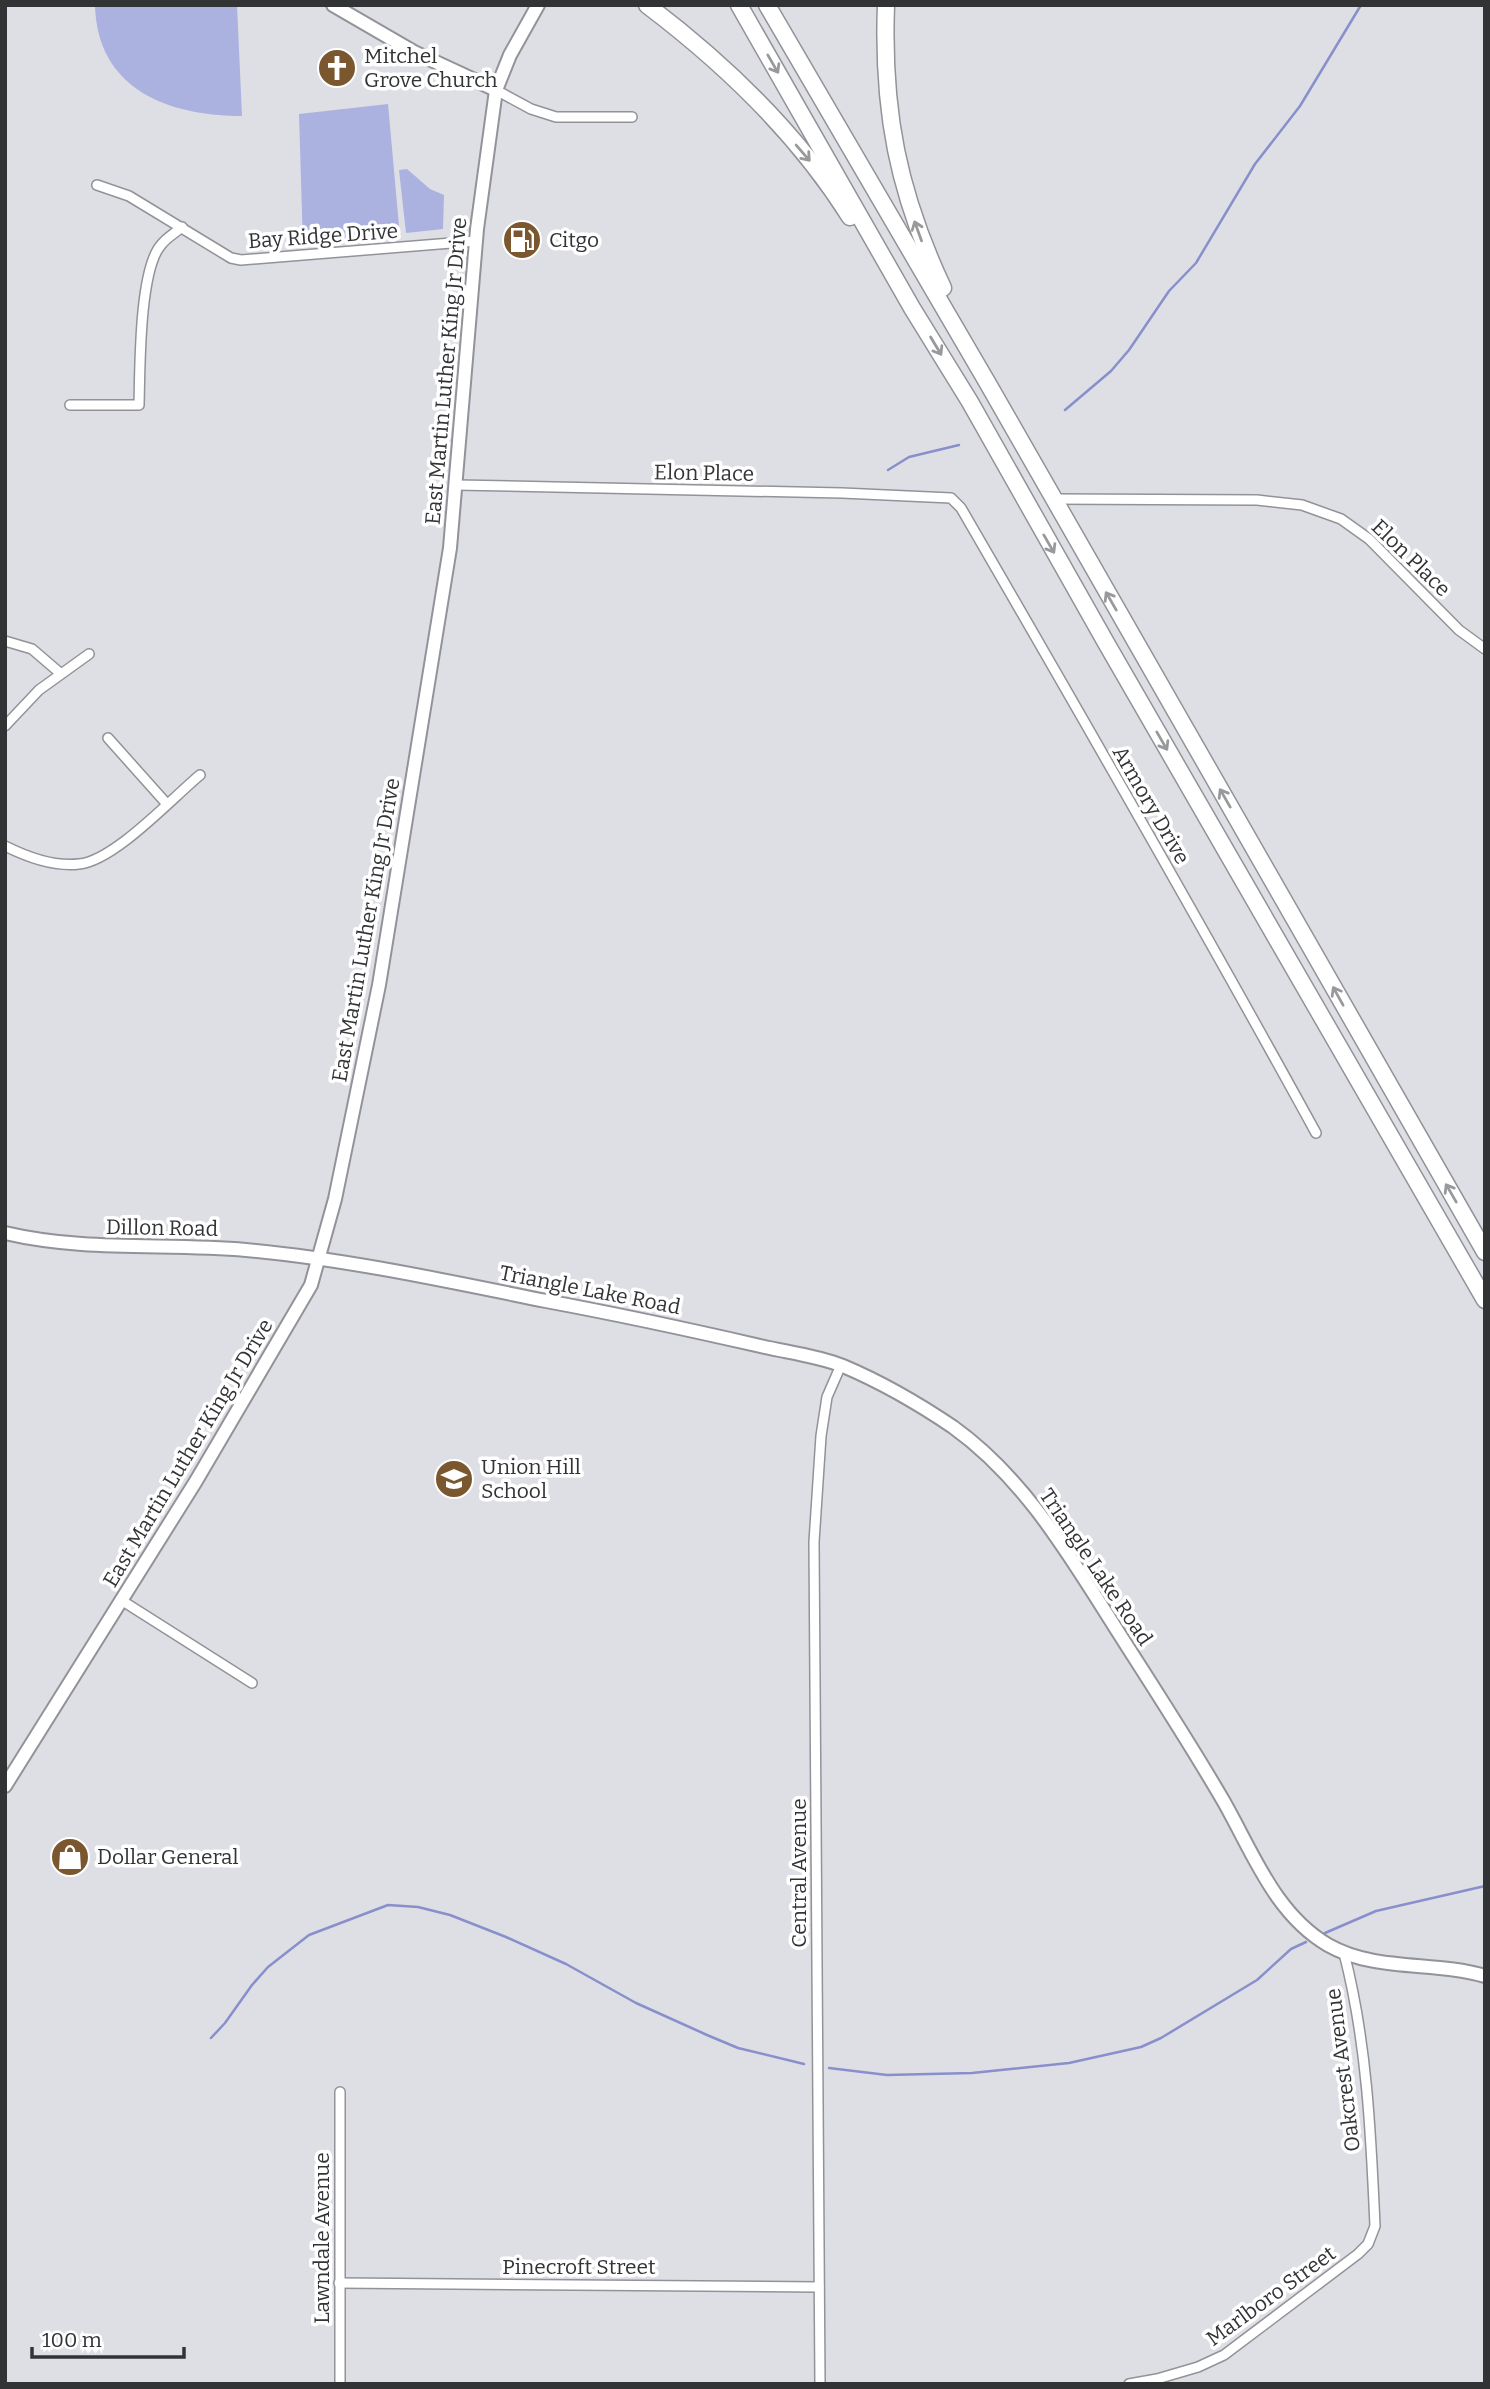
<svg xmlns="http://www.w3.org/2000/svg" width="1490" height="2389" font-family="Bitter,serif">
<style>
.green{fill:#acb2df}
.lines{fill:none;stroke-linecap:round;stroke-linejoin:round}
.stream{stroke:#898fcb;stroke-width:2.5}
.street-casing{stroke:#929398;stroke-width:12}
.secondary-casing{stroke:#929398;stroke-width:16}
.highway-casing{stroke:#929398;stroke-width:19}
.street{stroke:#fff;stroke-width:9}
.secondary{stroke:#fff;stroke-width:12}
.highway{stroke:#fff;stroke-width:16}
.oneway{stroke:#98999a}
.labels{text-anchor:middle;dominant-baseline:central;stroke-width:7;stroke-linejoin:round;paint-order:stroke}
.poi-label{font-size:21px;fill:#323335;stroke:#fff;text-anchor:start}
.street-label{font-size:21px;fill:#323335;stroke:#fff}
</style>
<rect width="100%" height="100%" fill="#dedfe5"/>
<g class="green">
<path d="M95 5H237L242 116C169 116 97 90 95 5Z"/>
<path d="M388 104 400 237 303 247 299 114Z"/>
<path d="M407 169 430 189 444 195 443 229 406 233 399 170Z"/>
</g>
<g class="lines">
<g class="stream">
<path d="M1065 410 1111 371 1129 350 1169 291 1196 263 1255 164 1300 106 1361 5"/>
<path d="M888 470 909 457 959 445"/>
<path d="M1325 1933 1376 1911 1485 1886"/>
<path d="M211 2038 225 2023 252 1985 268 1967 309 1935 388 1905 418 1907 450 1915 506 1937 566 1964 636 2003 707 2035 738 2048 804 2064"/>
<path d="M829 2068 887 2075 972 2073 1069 2063 1141 2047 1161 2038 1257 1980 1291 1949 1306 1942"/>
</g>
<defs>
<g id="street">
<path d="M496 90 531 109 556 117H632"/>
<path d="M97 185 129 196 231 258 241 260 476 241"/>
<path d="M70 405H139C140 370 139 270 161 245 166 238 175 233 182 227"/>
<path d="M456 485 842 493 951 498 961 508C1081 715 1201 923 1316 1133"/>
<path d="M1053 499 1257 500 1302 505 1341 519 1369 539 1459 630 1485 649"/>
<path d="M5 641 32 649 60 673"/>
<path d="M5 726 39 690 89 654"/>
<path d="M108 738 166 803"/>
<path d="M5 846C27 857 54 867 79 864 114 861 171 799 200 775"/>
<path d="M121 1600 252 1683"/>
<path d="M340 2092V2384"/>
<path d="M339 2283 819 2287"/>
<path d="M820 2384 814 1542 821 1436 827 1397 841 1365"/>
<path d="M1129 2384 1157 2379 1198 2367 1224 2355 1358 2254 1368 2244 1375 2226C1371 2134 1367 2042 1344 1953"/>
</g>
<g id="secondary">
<path d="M333 5 414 52 496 90"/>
<path d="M5 1233C86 1252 164 1243 246 1250 346 1259 447 1281 546 1301 616 1314 686 1329 756 1345 784 1352 816 1355 843 1366 881 1382 919 1404 953 1427 1027 1480 1072 1560 1120 1635 1155 1690 1191 1745 1224 1802 1253 1853 1275 1914 1328 1945 1375 1972 1434 1961 1485 1976"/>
<path d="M5 1786 196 1481 311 1285 335 1199 379 985 450 548 477 229 496 90 510 55 538 5"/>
</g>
<g id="highway">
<path d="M647 5C725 64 798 134 850 217"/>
<path d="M739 5 912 308 970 402 1105 641 1485 1300"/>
<path d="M767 5 987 382 1485 1252"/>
<path d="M886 5C882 111 898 192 943 288"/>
</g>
</defs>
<use href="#street" class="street-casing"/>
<use href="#secondary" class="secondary-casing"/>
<use href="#highway" class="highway-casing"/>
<use href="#street" class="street"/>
<use href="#secondary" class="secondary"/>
<use href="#highway" class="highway"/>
</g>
<defs><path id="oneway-shaft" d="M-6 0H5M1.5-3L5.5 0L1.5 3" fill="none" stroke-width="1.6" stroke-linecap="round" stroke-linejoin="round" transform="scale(1.75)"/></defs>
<g class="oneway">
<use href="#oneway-shaft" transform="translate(773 64) rotate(60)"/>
<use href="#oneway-shaft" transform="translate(803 153) rotate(49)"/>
<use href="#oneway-shaft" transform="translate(918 231) rotate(-110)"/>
<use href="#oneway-shaft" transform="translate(936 346) rotate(59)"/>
<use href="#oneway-shaft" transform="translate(1049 544) rotate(60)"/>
<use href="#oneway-shaft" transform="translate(1111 601) rotate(-120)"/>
<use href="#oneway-shaft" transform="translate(1162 741) rotate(60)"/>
<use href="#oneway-shaft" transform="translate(1225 798) rotate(-120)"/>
<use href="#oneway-shaft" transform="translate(1338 996) rotate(-119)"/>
<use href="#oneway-shaft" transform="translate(1451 1193) rotate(-120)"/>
</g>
<defs>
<symbol id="church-disc" viewBox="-11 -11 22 22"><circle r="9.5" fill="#7a572f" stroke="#fff"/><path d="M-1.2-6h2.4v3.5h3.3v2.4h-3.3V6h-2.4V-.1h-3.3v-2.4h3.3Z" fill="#fff"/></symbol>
<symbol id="fuel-disc" viewBox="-11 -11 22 22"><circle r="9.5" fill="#7a572f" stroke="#fff"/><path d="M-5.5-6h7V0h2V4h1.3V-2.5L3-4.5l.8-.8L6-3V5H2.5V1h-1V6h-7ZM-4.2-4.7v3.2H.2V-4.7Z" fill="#fff"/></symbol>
<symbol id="school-disc" viewBox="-11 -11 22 22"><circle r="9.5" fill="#7a572f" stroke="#fff"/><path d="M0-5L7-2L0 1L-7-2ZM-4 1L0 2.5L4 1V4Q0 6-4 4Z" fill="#fff"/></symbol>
<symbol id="shop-disc" viewBox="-11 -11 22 22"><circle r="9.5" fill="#7a572f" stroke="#fff"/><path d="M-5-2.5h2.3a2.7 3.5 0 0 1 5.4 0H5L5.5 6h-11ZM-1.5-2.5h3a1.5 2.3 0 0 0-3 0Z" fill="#fff"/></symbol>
</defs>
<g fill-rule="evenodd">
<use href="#church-disc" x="315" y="46" width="44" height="44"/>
<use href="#fuel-disc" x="500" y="218" width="44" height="44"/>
<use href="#school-disc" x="432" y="1457" width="44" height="44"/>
<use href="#shop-disc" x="48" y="1835" width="44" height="44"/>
</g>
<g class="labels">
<g class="poi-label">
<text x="364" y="56">Mitchel<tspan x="364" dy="24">Grove Church</tspan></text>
<text x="549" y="240">Citgo</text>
<text x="481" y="1467">Union Hill<tspan x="481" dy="24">School</tspan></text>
<text x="97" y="1857">Dollar General</text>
</g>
<g class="street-label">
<text transform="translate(323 236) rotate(-4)">Bay Ridge Drive</text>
<text transform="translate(446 371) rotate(-85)">East Martin Luther King Jr Drive</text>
<text transform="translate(704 473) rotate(1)">Elon Place</text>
<text transform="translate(1411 558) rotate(44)">Elon Place</text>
<text transform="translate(1151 805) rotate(60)">Armory Drive</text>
<text transform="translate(366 930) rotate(-80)">East Martin Luther King Jr Drive</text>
<text transform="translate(162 1228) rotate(1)">Dillon Road</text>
<text transform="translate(590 1290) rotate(11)">Triangle Lake Road</text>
<text transform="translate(188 1453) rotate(-59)">East Martin Luther King Jr Drive</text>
<text transform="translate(1096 1567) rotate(56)">Triangle Lake Road</text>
<text transform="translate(799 1873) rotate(-90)">Central Avenue</text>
<text transform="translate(1343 2070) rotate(-97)">Oakcrest Avenue</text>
<text transform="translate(322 2238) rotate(-90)">Lawndale Avenue</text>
<text x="579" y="2267">Pinecroft Street</text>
<text transform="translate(1271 2296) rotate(-36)">Marlboro Street</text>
</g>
</g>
<rect width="1490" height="2389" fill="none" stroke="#323335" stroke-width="14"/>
<path d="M32 2347v10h152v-10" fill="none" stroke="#323335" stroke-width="3.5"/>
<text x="42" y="2347" font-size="21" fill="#323335" stroke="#ffffff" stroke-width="5" paint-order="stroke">100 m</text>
</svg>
